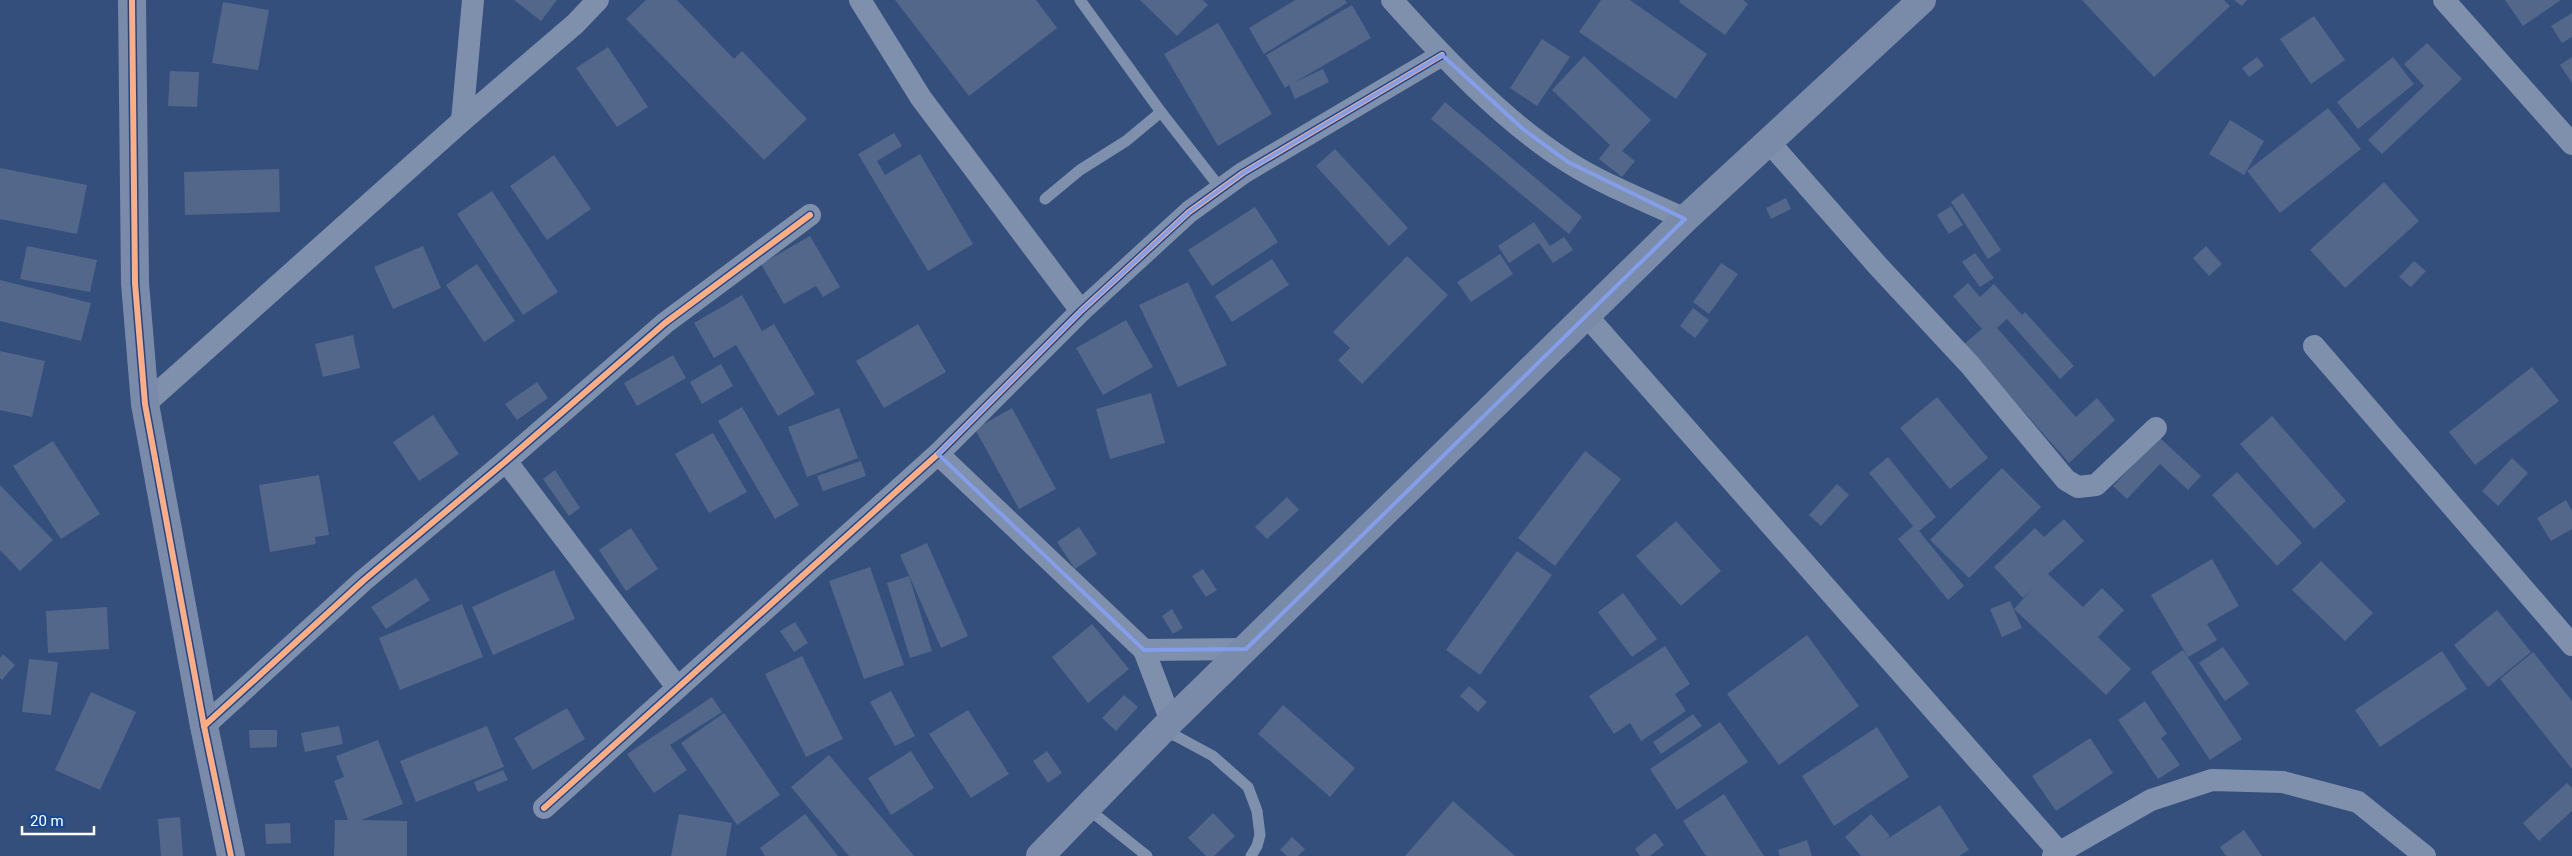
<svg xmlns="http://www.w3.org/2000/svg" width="2572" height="856" font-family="Roboto,sans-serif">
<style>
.building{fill:#52678a}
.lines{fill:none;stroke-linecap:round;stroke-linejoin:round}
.lane{stroke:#7f90ad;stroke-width:11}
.street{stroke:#7f90ad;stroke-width:22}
.secondary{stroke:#7a8ba9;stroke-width:28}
.cycleway-casing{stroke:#174898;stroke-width:9}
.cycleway{stroke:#ffac80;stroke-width:6}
.marked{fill:none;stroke:#839eea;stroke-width:4;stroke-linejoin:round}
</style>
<rect width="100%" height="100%" fill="#344f7b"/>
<g class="building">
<path d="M514 0H557L541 21Z"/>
<path d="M646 0H677L734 59 742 51 807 119 764 160 626 19Z"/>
<path d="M895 0H1036L1057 28 969 96Z"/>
<path d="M1140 0H1203L1208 5 1177 36Z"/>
<path d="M1295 0H1345L1347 3 1264 54 1249 28Z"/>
<path d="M1601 0H1630L1707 54 1676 99 1579 32Z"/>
<path d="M1680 0H1743L1748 4 1725 35 1679 2Z"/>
<path d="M2082 0H2224L2230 6 2154 77Z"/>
<path d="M2234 0H2247L2242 6Z"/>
<path d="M2505 0H2561L2523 26Z"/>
<path d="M223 2 269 10 258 70 212 63Z"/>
<path d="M1352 5 1371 38 1295 82 1323 69 1329 82 1295 99 1289 85 1285 88 1266 55Z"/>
<path d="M2572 13V37L2562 43 2551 26Z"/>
<path d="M2314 16 2345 60 2311 84 2280 39Z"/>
<path d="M1218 23 1272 114 1218 146 1164 54Z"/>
<path d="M1542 39 1570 57 1537 106 1510 88Z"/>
<path d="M2427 43 2462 79 2382 154 2368 140 2424 86 2404 64Z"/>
<path d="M608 47 648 107 617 127 576 68Z"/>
<path d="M1584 56 1651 120 1622 151 1635 161 1622 177 1599 159 1610 145 1552 90Z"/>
<path d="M2257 57 2264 66 2249 77 2242 68Z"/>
<path d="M2393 57 2414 84 2358 129 2337 102Z"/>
<path d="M2572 57V83L2560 65Z"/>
<path d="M170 71 199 72 197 107 168 106Z"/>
<path d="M1445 102 1582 217 1569 234 1431 119Z"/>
<path d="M2328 108 2361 149 2280 213 2247 171Z"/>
<path d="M2230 120 2264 141 2244 175 2209 154Z"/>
<path d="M894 133 902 146 877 161 885 175 920 154 973 244 928 271 858 154Z"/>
<path d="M1335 149 1408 228 1389 246 1316 166Z"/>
<path d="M554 155 591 209 547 240 510 186Z"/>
<path d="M0 168 87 185 77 234 0 219Z"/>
<path d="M279 169 280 212 185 215 184 172Z"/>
<path d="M2384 182 2419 221 2345 288 2310 250Z"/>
<path d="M492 191 558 292 523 315 457 214Z"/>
<path d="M1963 193 2001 250 1988 259 1951 202Z"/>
<path d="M1786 198 1791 209 1771 219 1766 208Z"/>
<path d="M1951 206 1963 225 1949 234 1937 215Z"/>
<path d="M1255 207 1278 242 1212 286 1188 250Z"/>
<path d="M1534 222 1550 246 1564 237 1573 250 1553 263 1539 243 1509 263 1498 246Z"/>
<path d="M810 236 840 287 823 297 816 286 784 304 761 264Z"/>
<path d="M27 246 97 260 90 292 20 279Z"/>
<path d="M423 246 441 288 393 309 374 267Z"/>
<path d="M2206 246 2222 264 2209 276 2193 258Z"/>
<path d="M1975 253 1994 278 1980 287 1962 262Z"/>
<path d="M1500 254 1513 274 1471 302 1457 282Z"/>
<path d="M1407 256 1448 295 1362 384 1338 360 1350 348 1333 332Z"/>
<path d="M1272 259 1289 285 1232 322 1215 296Z"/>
<path d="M2414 261 2426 271 2411 287 2399 277Z"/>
<path d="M1721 263 1738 274 1709 314 1693 302Z"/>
<path d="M477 264 515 321 484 342 446 285Z"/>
<path d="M0 280 91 303 81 341 0 321Z"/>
<path d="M1188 282 1227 365 1178 387 1139 305Z"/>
<path d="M1968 283 1980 297 1994 284 2022 315 2025 312 2074 366 2060 379 2007 319 1997 328 2076 417 2097 398 2115 420 2069 463 1964 344 1982 329 1953 296Z"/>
<path d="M742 295 762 331 774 324 815 394 778 416 736 345 714 358 694 323Z"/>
<path d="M1693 308 1709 320 1695 338 1680 326Z"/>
<path d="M1126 320 1153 367 1103 395 1076 348Z"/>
<path d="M918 324 946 372 884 408 856 361Z"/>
<path d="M353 335 360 368 323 377 315 344Z"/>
<path d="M0 351 45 361 32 417 0 410Z"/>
<path d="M673 355 686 378 637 406 624 383Z"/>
<path d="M721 364 733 386 702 404 690 382Z"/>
<path d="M2532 367 2559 401 2475 465 2449 432Z"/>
<path d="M537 382 548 398 517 420 505 404Z"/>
<path d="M1151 393 1165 443 1110 459 1096 409Z"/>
<path d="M1937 397 1988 458 1950 489 1900 428Z"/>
<path d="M742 407 799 505 775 519 718 421Z"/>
<path d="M839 408 858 458 807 477 788 427Z"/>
<path d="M1012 408 1056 489 1019 509 975 429Z"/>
<path d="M433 415 459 454 419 481 393 442Z"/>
<path d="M2272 416 2346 501 2314 529 2240 444Z"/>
<path d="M713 433 747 492 709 513 675 454Z"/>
<path d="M2159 437 2201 476 2188 490 2160 464 2127 499 2113 486Z"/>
<path d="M53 441 100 514 61 539 13 466Z"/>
<path d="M1585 451 1621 479 1555 566 1518 538Z"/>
<path d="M1888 457 1936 517 1919 531 1964 586 1948 600 1898 539 1913 526 1869 473Z"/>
<path d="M2512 458 2528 473 2498 506 2482 491Z"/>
<path d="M861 461 866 476 823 491 817 476Z"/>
<path d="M2002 468 2041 507 1969 578 1930 540Z"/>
<path d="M555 470 580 508 569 516 543 479Z"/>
<path d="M2237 472 2302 543 2277 566 2212 495Z"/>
<path d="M319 475 329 535 315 537 316 544 270 552 259 485Z"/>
<path d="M1837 484 1849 495 1821 526 1809 515Z"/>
<path d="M0 485 53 540 20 571 0 550Z"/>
<path d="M1287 497 1299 510 1267 539 1255 527Z"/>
<path d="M2566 500 2572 511V529L2551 541 2537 518Z"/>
<path d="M2064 519 2084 541 2048 574 2083 607 2102 588 2124 610 2098 637 2131 669 2106 695 2014 609 2034 587 2023 598 1994 567 2035 528 2044 537Z"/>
<path d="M1676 521 1721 571 1681 606 1636 556Z"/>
<path d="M1079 527 1097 554 1075 569 1057 542Z"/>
<path d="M631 528 658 569 626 591 599 550Z"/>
<path d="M927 543 968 636 941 648 900 555Z"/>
<path d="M1517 551 1552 575 1480 675 1446 650Z"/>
<path d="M2212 559 2239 606 2207 624 2217 640 2188 657 2151 595Z"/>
<path d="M2321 561 2373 613 2345 641 2292 590Z"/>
<path d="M870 567 904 665 864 679 829 581Z"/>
<path d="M1203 569 1217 590 1206 597 1192 576Z"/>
<path d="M554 570 575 619 493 655 472 607Z"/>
<path d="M909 576 932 651 910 658 887 583Z"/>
<path d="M416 578 430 600 386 629 371 607Z"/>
<path d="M1623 593 1657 639 1632 657 1598 612Z"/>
<path d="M2010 601 2022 628 2002 637 1990 609Z"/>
<path d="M462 604 483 657 400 690 379 638Z"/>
<path d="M107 607 109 649 48 653 46 611Z"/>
<path d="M1172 609 1183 628 1173 634 1162 616Z"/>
<path d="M2497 610 2531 652 2488 687 2454 645Z"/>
<path d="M795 622 808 643 794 652 780 631Z"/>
<path d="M1092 624 1129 669 1088 703 1052 657Z"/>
<path d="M1807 635 1859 706 1779 765 1727 694Z"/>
<path d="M1665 646 1690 684 1675 694 1686 711 1641 741 1630 723 1614 734 1589 696Z"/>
<path d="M2223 647 2249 684 2225 701 2199 663Z"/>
<path d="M2183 650 2242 739 2210 760 2151 672Z"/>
<path d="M2442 651 2467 689 2380 747 2355 710Z"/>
<path d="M2533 652 2572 701V769L2500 679Z"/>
<path d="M3 654 15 665 2 680 0 678V658Z"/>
<path d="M802 656 843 739 806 757 765 674Z"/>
<path d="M29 659 58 662 51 715 22 712Z"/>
<path d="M1469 686 1487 702 1478 712 1460 696Z"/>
<path d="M891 691 915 736 895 746 870 702Z"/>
<path d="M91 692 136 712 100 790 55 770Z"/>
<path d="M1124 695 1138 707 1116 731 1102 718Z"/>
<path d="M712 697 722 712 670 745 687 770 654 793 627 754Z"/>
<path d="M2145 701 2167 734 2161 738 2180 765 2158 779 2118 720Z"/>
<path d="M1283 705 1355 768 1330 797 1258 734Z"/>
<path d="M567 708 585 739 533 770 514 738Z"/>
<path d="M968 710 1009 774 971 798 929 734Z"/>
<path d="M724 713 780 795 737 825 681 743Z"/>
<path d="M1693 714 1702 726 1661 754 1653 742Z"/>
<path d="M1720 722 1748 762 1677 810 1650 769Z"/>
<path d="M339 726 343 744 305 752 301 733Z"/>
<path d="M487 726 504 767 416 802 400 761Z"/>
<path d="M1877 727 1909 777 1834 826 1802 776Z"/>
<path d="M249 730H277V747L250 748Z"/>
<path d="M2090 738 2113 773 2056 811 2032 776Z"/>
<path d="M378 740 403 804 361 820 407 821V856H334L335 820H348L334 781 344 777 336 756Z"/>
<path d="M911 751 934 788 891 815 868 778Z"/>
<path d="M1047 751 1062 773 1048 783 1033 761Z"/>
<path d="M829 755 914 856H849L791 787Z"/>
<path d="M503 770 508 780 478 792 474 782Z"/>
<path d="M2567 783 2572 788V811L2539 841 2523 823Z"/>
<path d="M1724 794 1764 856H1706L1683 821Z"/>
<path d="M1453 801 1515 856H1405Z"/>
<path d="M1940 805 1969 850 1959 856H1861L1845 837 1871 814 1890 836 1884 841Z"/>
<path d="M1213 813 1235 836 1214 856H1206L1188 838Z"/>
<path d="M679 814 732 823 726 856H671Z"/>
<path d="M805 814 838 856H765L760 848Z"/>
<path d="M180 817 183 856H161L158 819Z"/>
<path d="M290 823 291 843 266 844 265 824Z"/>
<path d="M2244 830 2262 856H2226L2220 847Z"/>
<path d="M1655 833 1664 845 1650 856H1640L1635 849Z"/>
<path d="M1292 837 1305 849 1298 856H1287L1280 850Z"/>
<path d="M1807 840 1812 856H1780L1778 850Z"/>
</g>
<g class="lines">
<g class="lane">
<path d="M1080 0 1161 112 1221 189"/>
<path d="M1045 199 1080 170 1126 141 1161 112"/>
<path d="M1162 731 1176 736 1213 756 1248 787 1257 811 1260 835 1257 846 1251 856"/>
<path d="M1087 808 1147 856"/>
</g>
<g class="street">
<path d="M860 0 921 98 1081 311"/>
<path d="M1392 0C1443 57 1503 121 1568 162 1604 185 1646 201 1685 219"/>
<path d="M2444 0 2572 144"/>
<path d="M462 121 473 0"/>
<path d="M1769 142 1878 266 1970 365 2066 480 2078 487 2096 485 2156 428"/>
<path d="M1586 315 2059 852"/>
<path d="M2314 346 2572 645"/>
<path d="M145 404 462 121 575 24 598 0"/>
<path d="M938 454 1144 650 1246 649"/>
<path d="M506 461 677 687"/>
<path d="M1144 650 1171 721"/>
<path d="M204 726 364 580 506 461 665 323 810 215"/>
<path d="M544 808 938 454 1081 311 1189 212 1243 173 1442 55"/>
<path d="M2053 856 2151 800 2212 780 2283 782 2358 802 2425 856"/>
</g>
<g class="secondary">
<path d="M132 0 135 283 145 404 204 726 231 856"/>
<path d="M1040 856 1171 721 1685 219 1922 0"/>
</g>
<defs>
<g id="cycleway">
<path d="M132 0 135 283 145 404 204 726 231 856"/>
<path d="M204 726 364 580 506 461 665 323 810 215"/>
<path d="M544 808 938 454 1081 311 1189 212 1243 173 1442 55"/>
</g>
</defs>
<use href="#cycleway" class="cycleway-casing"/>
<use href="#cycleway" class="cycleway"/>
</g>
<path class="marked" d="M1442 55 1523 129 1568 162 1685 219 1246 649 1144 650 938 454 1081 311 1189 212 1243 173Z"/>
<path d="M22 826v8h72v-8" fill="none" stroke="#ffffff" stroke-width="2.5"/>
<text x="30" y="826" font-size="15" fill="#ffffff" stroke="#174898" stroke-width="4" paint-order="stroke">20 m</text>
</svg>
